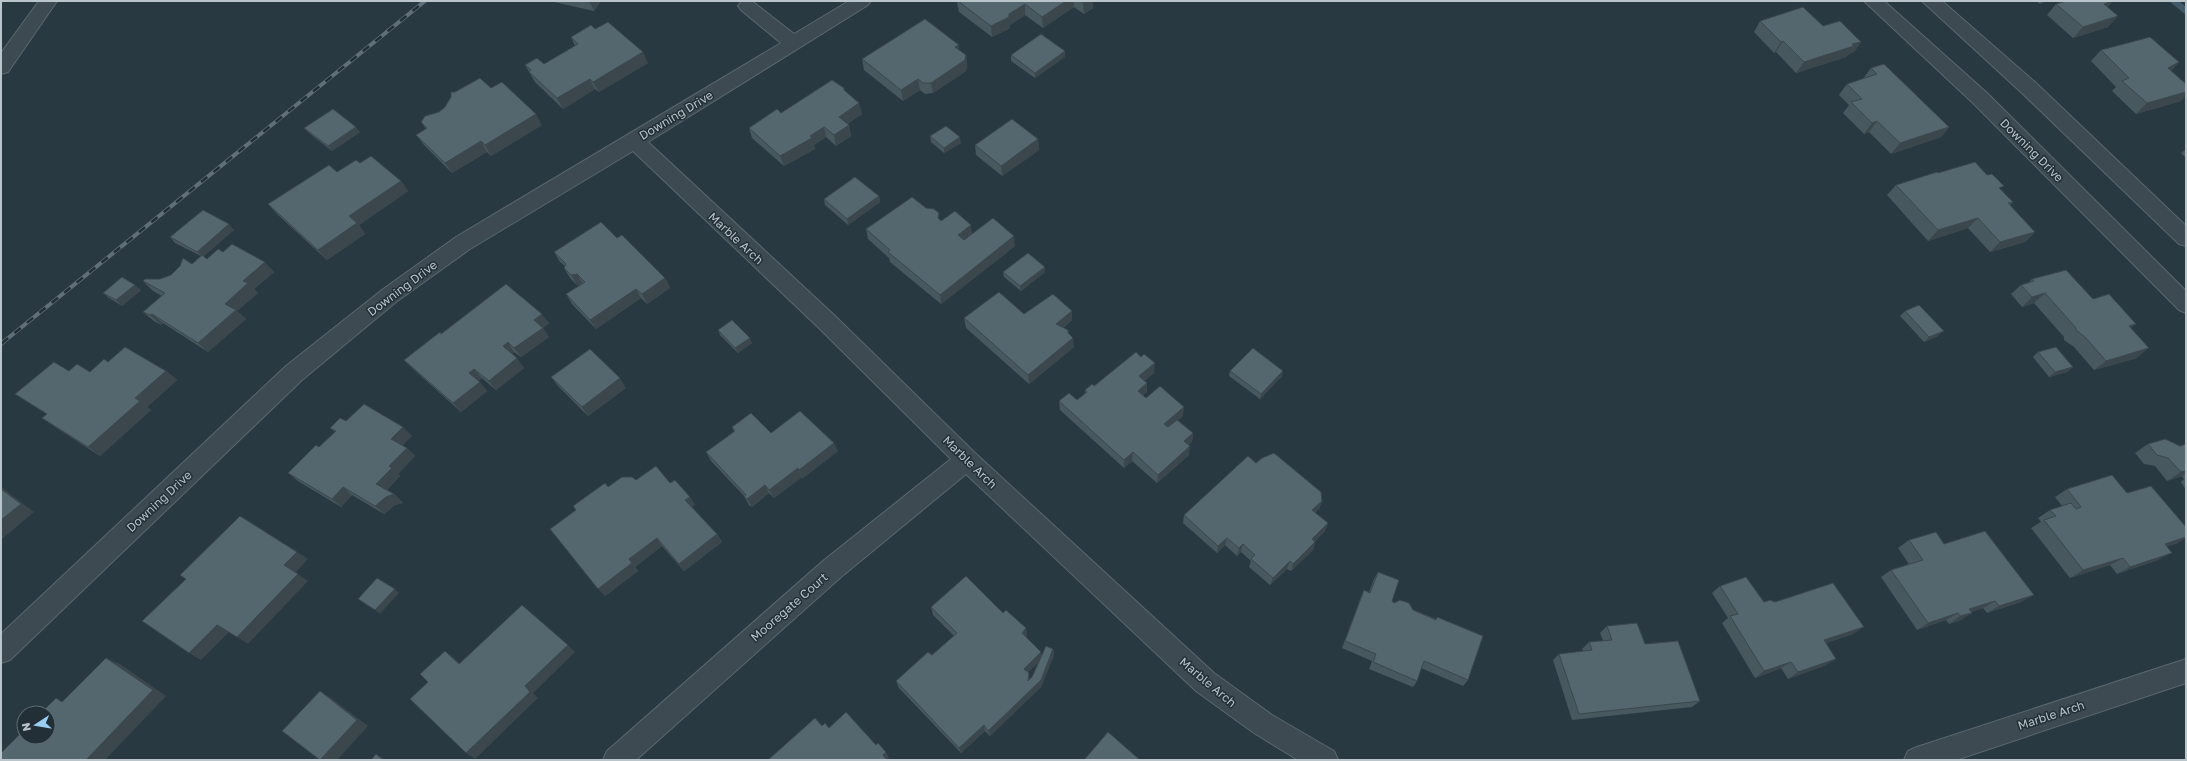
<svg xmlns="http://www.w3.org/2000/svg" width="2187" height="761" font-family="'Golos Text',sans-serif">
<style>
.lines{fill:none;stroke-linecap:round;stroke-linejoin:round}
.stream{fill:#405a69;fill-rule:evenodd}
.minor-casing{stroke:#5b676e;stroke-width:2}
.minor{fill:#3d4a51;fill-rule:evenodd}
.rail-far1-casing{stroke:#606f78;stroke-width:4}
.rail-casing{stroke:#606f78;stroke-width:4.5}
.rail-far1{stroke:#222f36;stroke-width:2.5;stroke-dasharray:8;stroke-linecap:butt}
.rail{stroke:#222f36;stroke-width:3;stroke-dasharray:10;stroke-linecap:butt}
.wall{fill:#48585f;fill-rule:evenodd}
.shaded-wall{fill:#3b474d}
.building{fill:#54666e;stroke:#3b474d}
.labels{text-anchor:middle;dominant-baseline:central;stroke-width:3;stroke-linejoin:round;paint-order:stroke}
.street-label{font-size:12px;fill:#bac4cb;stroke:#222f36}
</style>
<rect width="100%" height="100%" fill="#293941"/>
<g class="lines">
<path class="stream" d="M2169 1H2179L2186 7V15Z"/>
<defs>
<g id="minor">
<path d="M39 1H57L8 72 1 74V53Z"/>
<path d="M849 1H871L868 5 648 142 835 316 975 453 1214 673 1272 715 1334 751 1338 760H1298L1254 733 1196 691 966 474 841 577 636 760H603L607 751 823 561 951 459 819 328 633 151 470 249 396 302 302 380 10 660 1 663V634L286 366 382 290 456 237 781 43 741 10 738 6 741 2H753L794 34Z"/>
<path d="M1864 1H1884L1987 93 2186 291V313L2179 310 1973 103Z"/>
<path d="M1922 1H1942L2036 83 2186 226V246L2179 244 2022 93Z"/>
<path d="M2186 659V683L1956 760H1904L1908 751 1917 747Z"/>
</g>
</defs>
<use href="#minor" class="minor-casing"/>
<use href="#minor" class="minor"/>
<defs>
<path id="rail-far1" d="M2 343 425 1"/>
<path id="rail" d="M1 344 3 342"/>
</defs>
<use href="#rail-far1" class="rail-far1-casing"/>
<use href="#rail" class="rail-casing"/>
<use href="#rail-far1" class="rail-far1"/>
<use href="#rail" class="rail"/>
</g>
<g class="wall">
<path d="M553 1H601L594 11 554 2Z"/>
<path d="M957 1H1093V8L1084 14 1074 7 1043 28 1025 15 1010 25V28L992 37 959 12Z"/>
<path d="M2031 1H2048L2040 4 2036 1 2033 2Z"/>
<path d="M2113 1 2107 7 2108 27 2073 38 2047 15 2056 4Z"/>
<path d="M1760 21 1823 26 1861 42 1854 52 1849 54 1846 57 1796 73 1776 52 1774 53 1754 32Z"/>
<path d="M595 29 648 63 599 92 595 89 563 109 535 82 525 65 544 64 575 46 571 37Z"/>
<path d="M959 50 966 55 967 66 966 71 933 93 925 94 920 90 903 101 864 70 862 59Z"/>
<path d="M2101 50 2179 62 2171 71 2181 101 2136 114 2112 91 2116 87 2091 61Z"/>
<path d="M1065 51V57L1035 78 1011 61V55Z"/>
<path d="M1871 68 1949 127 1941 137 1891 154 1869 132 1864 134 1843 113 1849 105 1839 95 1847 84 1863 79Z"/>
<path d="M491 88 542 125 491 156 487 152 452 173 424 145 416 135 426 129 421 122 439 112 445 107 455 92Z"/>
<path d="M844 88 845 91 862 114 847 124 849 125 851 136 836 146 826 137 814 145 815 149 784 166 752 138 749 128 781 113Z"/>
<path d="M304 128 360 132 332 151 309 133Z"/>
<path d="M930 136 961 143 944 153 931 142Z"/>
<path d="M1038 139 1039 150 1002 176 976 155 975 145Z"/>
<path d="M2186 149V158L2181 153Z"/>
<path d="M360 163 401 181 408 191 359 225 365 234 327 260 277 214 268 204 337 172Z"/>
<path d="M1938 173 2001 189 2013 202 2010 205 2035 232 2025 242 1990 252 1968 228 1928 241 1887 195 1896 185Z"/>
<path d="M879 196 880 202 848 225 825 205 824 199Z"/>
<path d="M940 219 941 221 972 233 1015 246 941 304 890 262 889 258 868 239 866 229Z"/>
<path d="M234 230 203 256 207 259 223 252 274 272 254 289 258 293 237 311 246 319 208 352 163 323 161 325 154 321 143 312 162 296 153 291 143 281 160 279 171 275 180 266 192 264 201 256 175 243 170 237Z"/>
<path d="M617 238 665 278 670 288 647 304 641 298 596 329 572 304 566 294 580 285H577L570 278 564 268 565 266 560 262 554 252Z"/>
<path d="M1003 272H1045L1021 291 1004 277Z"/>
<path d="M2032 279 2093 299 2130 328 2137 358 2094 370 2074 347 2064 340V337L2034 303 2022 307 2011 294 2021 285 2028 283Z"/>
<path d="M141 290 122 306 109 298 103 293Z"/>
<path d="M1072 311V320L1063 328 1068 330V334L1074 347 1029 384 966 328 964 318Z"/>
<path d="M1905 311 1938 336 1924 342 1900 316Z"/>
<path d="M549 323 543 328 549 337 521 357 514 352 512 354 524 368 496 390 482 378 478 381 487 391 461 412 413 369 404 360 441 334Z"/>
<path d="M718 330 752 343 738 353 720 335Z"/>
<path d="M2038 352 2073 367 2067 372 2049 377 2033 357Z"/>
<path d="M108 362 166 371 177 380 147 407 151 410 100 456 55 427 42 418 47 414 15 394 90 372Z"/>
<path d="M1230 371 1282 376 1260 399 1229 376Z"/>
<path d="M1154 373 1144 381 1147 383V392L1143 395 1146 398 1183 416 1178 420 1193 433 1192 442 1188 445 1189 455 1157 483 1132 461 1124 468 1060 410 1059 401 1077 400 1085 394V390L1094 386Z"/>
<path d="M551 377 626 388 588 416 558 386Z"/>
<path d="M346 421 412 436 402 445 415 456 398 474 400 476 387 490 394 494 403 503 395 505 384 514 352 495 341 507 298 481 288 473 319 447 335 432 330 428Z"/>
<path d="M732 427 771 433 838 451 803 478 802 477 774 498 769 493 752 507 749 505 744 496 711 461 706 452 734 432Z"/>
<path d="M2148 444 2180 446 2186 444V490L2181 482 2184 479 2182 476 2167 481 2155 466 2144 464 2135 453Z"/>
<path d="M1256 463 1322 501 1319 509 1315 512 1328 523 1325 531 1315 541 1313 550 1291 571 1287 569 1270 585 1249 567 1251 561 1241 552 1237 556 1225 545 1217 553 1183 523 1184 515Z"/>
<path d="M636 480 670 483 690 497 695 505 692 507 717 534 722 542 684 571 662 546 635 567 638 571 605 596 608 487Z"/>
<path d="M2067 489 2127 493 2178 543 2167 546 2158 560 2117 574 2110 565 2070 578 2031 528 2041 522 2038 518 2050 510 2062 506 2055 497Z"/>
<path d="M1909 540 1944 544 2021 602 1987 613 1983 608 1971 612 1961 620 1949 624 1946 620 1917 630 1881 577 1891 570 1909 564 1898 548Z"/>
<path d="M1378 572 1392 601 1436 619 1437 617 1468 680 1463 686 1421 668 1417 681 1413 687 1369 669 1372 661 1342 648 1361 597 1364 590 1369 592 1374 579Z"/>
<path d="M1720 586 1764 602 1853 634 1826 643V665L1788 679 1781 668 1755 678 1722 623 1728 618 1712 593Z"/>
<path d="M931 607 1003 613 1026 628 1027 635 1026 637 1041 656 1053 649 1054 655 1041 687 990 736 985 731 961 753 899 688 896 681 932 655 954 636 933 615ZM1039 662 1032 677 1029 679V673L1028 672Z"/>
<path d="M1607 626 1645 644 1700 701 1692 707 1572 720 1553 660 1559 654 1583 651 1582 649 1589 642 1603 641 1600 633Z"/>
</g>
<g class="shaded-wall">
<path d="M589 1H601L594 11Z"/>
<path d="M1066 1H1074V7L1043 28 1042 17Z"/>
<path d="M1087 1H1093V8L1084 14 1083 3Z"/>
<path d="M2042 1H2048L2040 4Z"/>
<path d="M2113 1 2103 12 2104 4Z"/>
<path d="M1025 4V15L1010 25V28L992 37 991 26Z"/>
<path d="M2118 16 2108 27 2073 38 2083 27Z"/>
<path d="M1783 41 1776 52 1774 53 1781 42Z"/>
<path d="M1861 42 1854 52 1849 54 1846 57 1796 73 1804 62 1852 44Z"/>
<path d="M959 45 960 56 955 47Z"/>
<path d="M1065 51V57L1035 78V73Z"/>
<path d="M643 52 648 63 599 92 593 82Z"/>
<path d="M966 55 967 66 966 71 933 93 931 83Z"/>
<path d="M2179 62 2169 73 2168 68Z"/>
<path d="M590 79 595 89 563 109 557 98Z"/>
<path d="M918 79 920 90 903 101 901 90Z"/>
<path d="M2186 92V96L2181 101 2136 114 2147 103Z"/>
<path d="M859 103 862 114 842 127 839 117Z"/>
<path d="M536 114 542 125 491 156 485 145Z"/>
<path d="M1877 121 1869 132 1864 134 1872 123Z"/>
<path d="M849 125 851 136 836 146 834 135Z"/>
<path d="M356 127 360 132 332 151 328 146Z"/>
<path d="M824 127 826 137 814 145 815 149 784 166 780 156Z"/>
<path d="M1949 127 1941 137 1891 154 1900 143Z"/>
<path d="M960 137 961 143 944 153V148Z"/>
<path d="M1038 139 1039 150 1002 176 1001 166Z"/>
<path d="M481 141 487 152 452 173 445 163Z"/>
<path d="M401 181 408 191 359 225 365 234 327 260 318 250 349 216Z"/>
<path d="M879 196 880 202 848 225 847 219Z"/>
<path d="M1978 218 1968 228 1928 241 1938 230Z"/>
<path d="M229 224 234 230 203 257 197 252Z"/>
<path d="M971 225 972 235 960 245 958 235Z"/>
<path d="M2035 232 2025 242 1990 252 2000 242Z"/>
<path d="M1014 236 1015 246 941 304 940 295Z"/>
<path d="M265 262 274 272 254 289 258 293 237 311 246 319 208 352 198 343 225 304 243 281Z"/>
<path d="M1045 267V272L1021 291 1020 286Z"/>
<path d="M577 274 583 284 577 285 571 275Z"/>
<path d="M665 278 670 288 647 304 642 294Z"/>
<path d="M135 285 141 290 122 306 116 300Z"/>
<path d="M636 289 641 298 596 329 590 320Z"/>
<path d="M2045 293 2034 303 2022 307 2032 297Z"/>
<path d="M1072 311V320L1056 333V324Z"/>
<path d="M152 314 163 323 161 325 150 315Z"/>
<path d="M542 314 549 323 543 328 549 337 521 357 514 348 534 320Z"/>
<path d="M2136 324 2124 333 2129 326Z"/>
<path d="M1068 330 1069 340 1073 338 1074 347 1029 384 1028 375 1068 333Z"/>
<path d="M1944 331 1938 336 1924 342 1929 337Z"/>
<path d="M750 338 752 343 738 353 735 348Z"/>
<path d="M508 342 514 352 510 355 503 346Z"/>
<path d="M2149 348 2137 358 2094 370 2106 361Z"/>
<path d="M517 358 524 368 496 390 489 381Z"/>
<path d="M1155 363 1154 373 1138 386 1139 376Z"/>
<path d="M2073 367 2067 372 2049 377 2055 372Z"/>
<path d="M474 369 482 378 477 382 469 373Z"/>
<path d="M166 371 177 380 147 407 151 410 100 456 88 447 135 398Z"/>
<path d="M1283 371 1282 376 1260 399 1261 394Z"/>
<path d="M620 378 626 388 588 416 582 407Z"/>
<path d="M480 382 487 391 461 412 453 403Z"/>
<path d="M1147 383V392L1137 400 1138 391Z"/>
<path d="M1184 407 1183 416 1163 433 1164 424Z"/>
<path d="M403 427 412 436 400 448 391 439Z"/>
<path d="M1193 433 1192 442 1183 450 1184 441Z"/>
<path d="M834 443 838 451 803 478 799 470Z"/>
<path d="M1190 446 1189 455 1157 483 1158 475Z"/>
<path d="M407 448 415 456 398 474 400 476 385 492 376 484 389 466Z"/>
<path d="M1133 452 1132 461 1124 468V460Z"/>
<path d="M798 468 802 477 774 498 769 490Z"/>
<path d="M2186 471V473L2182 476 2167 481 2181 472Z"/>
<path d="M765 485 769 493 752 507 747 499Z"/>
<path d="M1 487 34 512 1 540Z"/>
<path d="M343 487 352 495 341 507 332 499Z"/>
<path d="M394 494 403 503 395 505 384 514 375 506 386 497Z"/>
<path d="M690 497 695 505 691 508 685 500Z"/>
<path d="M1322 501 1319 509 1310 518 1312 510Z"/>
<path d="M1328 523 1325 531 1310 547 1312 539Z"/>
<path d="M717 534 722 542 684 571 679 564Z"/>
<path d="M2186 537V538L2178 543 2151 552 2165 544Z"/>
<path d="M657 538 662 546 635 567 638 571 605 596 598 589 629 559Z"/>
<path d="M1227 538 1225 545 1217 553 1218 546Z"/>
<path d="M1315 542 1313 550 1291 571 1293 564Z"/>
<path d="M1243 544 1241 552 1237 556 1239 548Z"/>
<path d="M297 552 308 559 295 573 284 565Z"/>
<path d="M2172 553 2158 560 2117 574 2130 567Z"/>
<path d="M2123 558 2110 565 2070 578 2083 570Z"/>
<path d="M1290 561 1287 569 1270 585 1273 578Z"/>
<path d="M298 574 308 581 248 644 237 637Z"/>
<path d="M395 589 399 593 380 614 375 610Z"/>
<path d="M2034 595 2021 602 1987 613 1999 606Z"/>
<path d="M1995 601 1983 608 1960 616 1969 609Z"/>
<path d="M1958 613 1946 620 1917 630 1928 623Z"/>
<path d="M1972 613 1961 620 1949 624 1960 616Z"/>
<path d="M217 625 229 632 201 660 189 653Z"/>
<path d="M1864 627 1853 634 1814 647 1824 640Z"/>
<path d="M1026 628 1027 635 1023 640 1022 633Z"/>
<path d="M568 645 575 652 533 693 538 698 475 759 466 753 525 686Z"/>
<path d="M1053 649 1054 655 1041 687 990 736 988 731 1041 680Z"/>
<path d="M445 651 454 658 468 671 459 664Z"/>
<path d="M1041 652 1042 659 1025 675 1024 669Z"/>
<path d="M106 658 120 664 166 696 105 760H86Z"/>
<path d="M1836 659 1826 665 1788 679 1798 672Z"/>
<path d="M1791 662 1781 668 1755 678 1764 671Z"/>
<path d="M320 691 331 698 368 726 337 760H320Z"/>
<path d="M984 725 985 731 961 753 959 748Z"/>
<path d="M886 752 889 758 886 760 883 755Z"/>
<path d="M376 754 386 760H383Z"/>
</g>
<g class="building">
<path d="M958 1H1066L1042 17 1025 4 1009 14V17L991 26Z"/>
<path d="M1080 1H1087L1083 3Z"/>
<path d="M2066 1H2112L2104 4 2118 16 2083 27 2056 4Z"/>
<path d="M1803 7 1823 26 1840 21 1861 42 1852 44 1854 46 1804 62 1783 41 1781 42 1760 21Z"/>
<path d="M925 19 959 45 955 47 966 55 965 60 931 83H923L918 79 901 90 862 59Z"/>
<path d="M608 22 643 52 593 82 590 79 557 98 529 72 531 70 525 65 537 58 544 64 578 44 571 37 591 25 595 29Z"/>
<path d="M1041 34 1065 51 1035 73 1011 55Z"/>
<path d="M2150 37 2179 62 2168 68 2186 84V92L2147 103 2122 81 2129 78 2101 50Z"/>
<path d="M1884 64 1949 127 1900 143 1877 121 1872 123 1851 102 1862 99 1847 84 1877 74 1871 68Z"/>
<path d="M480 78 491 88 502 82 536 114 485 145 481 141 445 163 416 135 427 128 421 122 425 116 439 112 445 107 451 97V92H455Z"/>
<path d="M832 80 844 88V90L859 103 839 117 849 125 834 135 824 127 810 136 812 138 780 156 749 128 777 109 781 113Z"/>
<path d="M333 109 356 127 328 146 304 128Z"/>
<path d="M1012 119 1038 139 1001 166 975 145Z"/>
<path d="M946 126 960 137 944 148 930 136Z"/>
<path d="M371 156 401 181 349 216 357 223 318 250 268 204 329 165 337 172 356 160 360 163Z"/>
<path d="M1975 162 1987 175 1992 174 2004 186 1999 188 2013 202 2008 203 2035 232 2000 242 1978 218 1938 230 1896 185 1937 172 1938 173Z"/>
<path d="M855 177 879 196 847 219 824 199Z"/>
<path d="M912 197 926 208 934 209 939 213 938 218 941 221 955 211 971 225 958 235 964 240 993 218 1014 236 940 295 888 252 890 250 866 229Z"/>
<path d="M203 210 229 224 197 252 170 237Z"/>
<path d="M601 222 617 238 622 235 665 278 642 294 636 289 590 320 566 294 585 282 577 274 571 275 564 268 566 264 554 252Z"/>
<path d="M232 244 265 262 243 281 248 283 225 304 236 310 198 343 152 314 150 315 143 312 165 293 143 281 145 279H160L171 275 180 266 183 258 192 264 202 255 207 259 218 249 223 252Z"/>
<path d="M1028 253 1045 267 1020 286 1003 272Z"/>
<path d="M2066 270 2093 299 2109 294 2136 324 2129 326 2149 348 2106 361 2086 338 2076 330V328L2045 293 2032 297 2021 285 2034 281 2032 279Z"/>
<path d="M122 277 135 285 116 300 103 293Z"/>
<path d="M506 284 542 314 534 320 543 328 514 348 508 342 503 346 517 358 489 381 474 369 469 373 480 382 453 403 404 360 440 332 441 334Z"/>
<path d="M999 292 1024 314 1053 294 1072 311 1056 324 1068 330V333L1073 338 1028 375 964 318Z"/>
<path d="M1919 305 1944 331 1929 337 1905 311Z"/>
<path d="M732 320 750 338 735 348 718 330Z"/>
<path d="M125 347 166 371 135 398 140 401 88 447 42 418 47 414 15 394 54 362 69 371 77 364 90 372 104 359 108 362Z"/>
<path d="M2056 347 2073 367 2055 372 2038 352Z"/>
<path d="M1253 348 1283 371 1261 394 1230 371Z"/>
<path d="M590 349 620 378 582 407 551 377Z"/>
<path d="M1136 352 1141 357 1144 354 1155 363 1139 376 1147 383 1138 391 1146 398 1160 386 1184 407 1164 424 1168 427 1177 420 1193 433 1184 441 1190 446 1158 475 1133 452 1124 460 1059 401 1069 393 1077 400 1087 392 1085 390 1092 384 1094 386Z"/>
<path d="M364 404 403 427 391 439 407 448 389 466 392 468 376 484 394 494 386 497 375 506 343 487 332 499 288 473 316 445 319 447 336 431 330 428 340 418 346 421Z"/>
<path d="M800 411 834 443 799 470 798 468 769 490 765 485 747 499 744 497 746 495 706 452 735 431 732 427 751 413 771 433Z"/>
<path d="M2165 439 2180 446 2186 444V471L2181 472 2168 458 2157 455 2148 444Z"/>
<path d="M1274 453 1321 492 1322 501 1312 510 1328 523 1312 539 1315 542 1293 564 1290 561 1273 578 1251 559 1255 555 1243 544 1239 548 1227 538 1218 546 1184 515 1248 456 1256 463 1262 458Z"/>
<path d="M656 466 670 483 675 480 690 497 685 500 717 534 679 564 657 538 629 559 632 563 598 589 550 529 576 510 573 506 605 483 608 487 622 477H632L636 480Z"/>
<path d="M2112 475 2127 493 2151 486 2186 527V537L2165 544 2172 553 2130 567 2123 558 2083 570 2044 520 2056 516 2050 510 2071 503 2076 509 2081 507 2067 489Z"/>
<path d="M1 489 21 504 1 520Z"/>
<path d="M240 516 297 552 284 565 298 574 237 637 217 625 189 653 142 621 186 579 180 575Z"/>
<path d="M1985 531 2034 595 1999 606 1995 601 1969 609 1972 613 1960 616 1958 613 1928 623 1891 570 1923 560 1909 540 1936 532 1944 544Z"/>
<path d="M1378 572 1399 580 1392 601 1394 603 1400 600 1409 603 1413 610 1436 620 1437 617 1483 636 1468 680 1424 661 1417 681 1373 662 1376 654 1345 641 1364 590 1370 593Z"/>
<path d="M966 576 1003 613 1006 610 1026 628 1022 633 1041 652 1024 669 1029 673 1028 681 1032 677 1046 646 1053 649 1041 680 988 731 984 725 959 748 896 681 928 652 932 655 957 633 931 607Z"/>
<path d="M1746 577 1764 602 1770 600 1775 602 1833 583 1864 627 1824 640 1836 659 1798 672 1791 662 1764 671 1730 616 1738 614 1720 586Z"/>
<path d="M377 578 395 589 375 610 358 599Z"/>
<path d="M522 605 568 645 525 686 530 692 466 753 410 699 428 682 420 674 445 651 459 664Z"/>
<path d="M1637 623 1645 644 1678 641 1700 701 1579 714 1559 654 1592 650 1589 642 1612 640 1607 626Z"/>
<path d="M106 658 153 690 86 760H1V753L24 730V737H48V713H41L56 698 62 702Z"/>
<path d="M320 691 357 720 320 760 282 731Z"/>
<path d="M846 712 876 745 878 743 886 752 883 755 887 760H768L815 718 822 726 825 723 829 728Z"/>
<path d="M1108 732 1140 760H1084Z"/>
<path d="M376 754 383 760H371Z"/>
</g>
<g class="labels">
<g class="street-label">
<text transform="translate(676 115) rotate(-31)">Downing Drive</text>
<text transform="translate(2032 150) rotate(45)">Downing Drive</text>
<text transform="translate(736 238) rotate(43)">Marble Arch</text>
<text transform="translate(402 288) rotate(-37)">Downing Drive</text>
<text transform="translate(970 462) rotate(44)">Marble Arch</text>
<text transform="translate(159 501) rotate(-43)">Downing Drive</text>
<text transform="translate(789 607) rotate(-41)">Mooregate Court</text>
<text transform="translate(1208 682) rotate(40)">Marble Arch</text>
<text transform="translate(2051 715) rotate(-18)">Marble Arch</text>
</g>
</g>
<rect width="2187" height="761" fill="none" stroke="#bac4cb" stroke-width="4"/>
<g transform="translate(36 725) rotate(258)"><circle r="19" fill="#222f36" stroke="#5f6b72"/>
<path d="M0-3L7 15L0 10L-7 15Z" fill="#99cef1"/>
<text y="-6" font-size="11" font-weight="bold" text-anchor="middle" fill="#bac4cb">N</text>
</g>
</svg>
